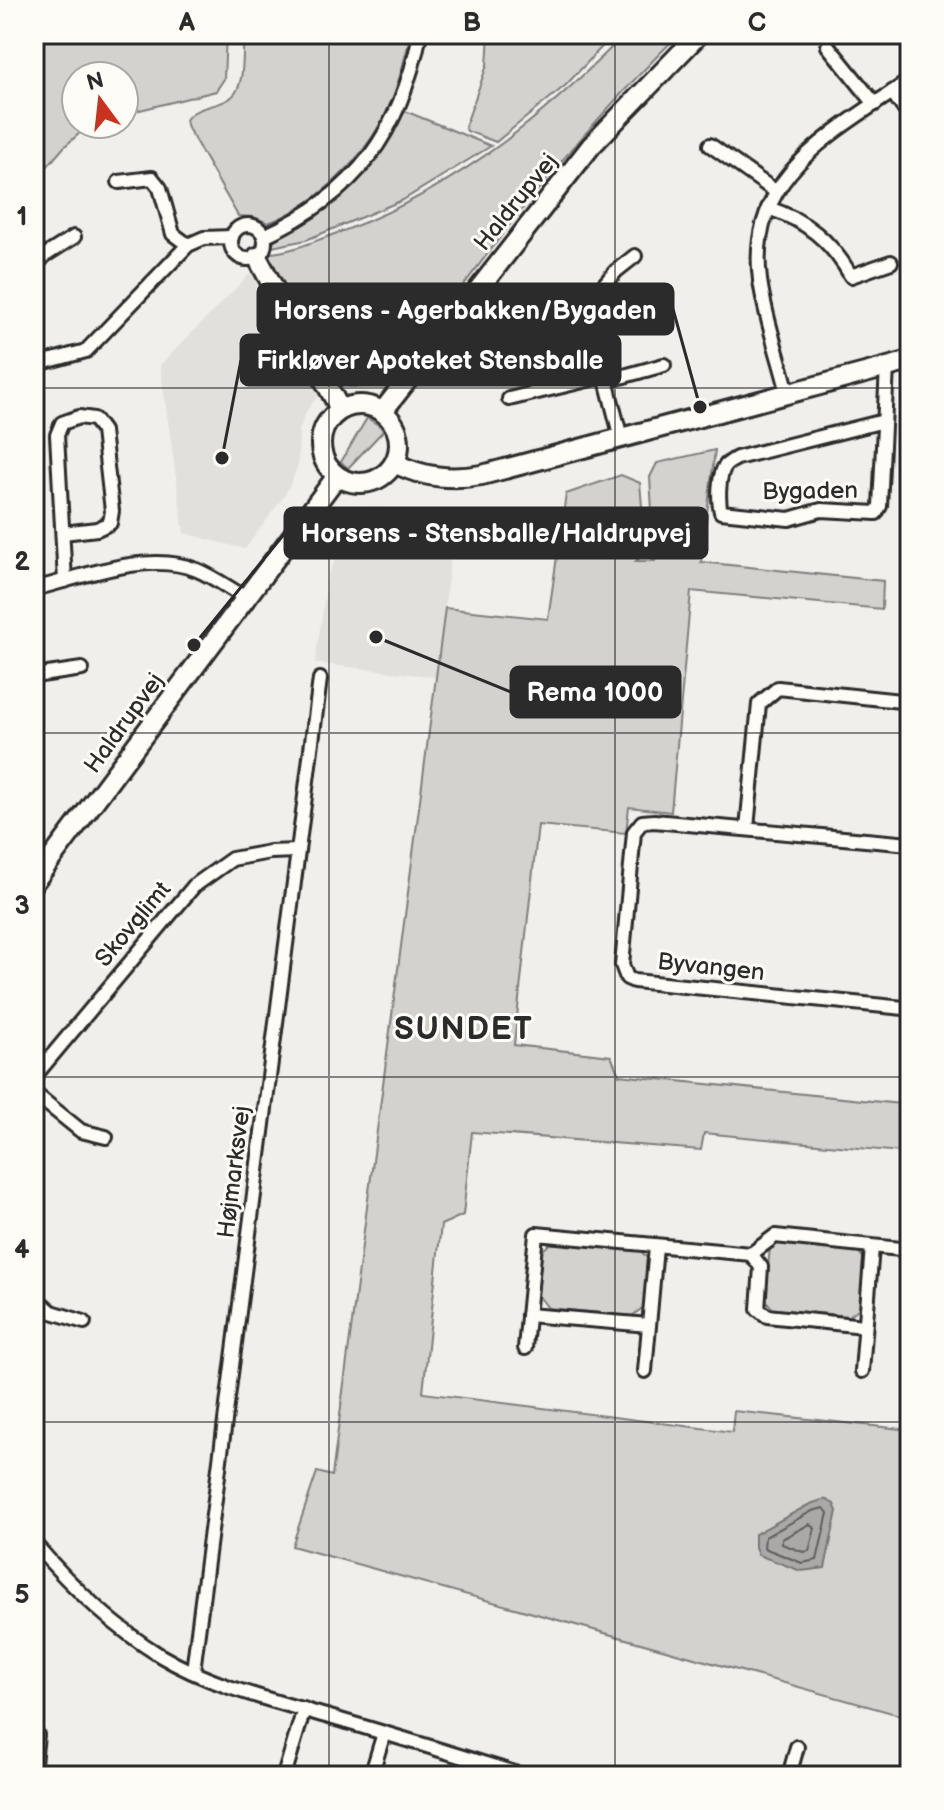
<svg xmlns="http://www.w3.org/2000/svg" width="944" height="1810" font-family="'Balsamiq Sans',sans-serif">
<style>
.built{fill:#e1e0dc}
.green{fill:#d3d2cf;stroke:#7f7e7d;stroke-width:2}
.water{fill:#aaa9a7;stroke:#777775;stroke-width:2}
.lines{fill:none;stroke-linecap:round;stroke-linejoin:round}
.shore{stroke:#5e5d5d;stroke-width:2}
.street-casing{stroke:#2b2b2b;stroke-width:18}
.secondary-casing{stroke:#2b2b2b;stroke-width:24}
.street{stroke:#fdfcf7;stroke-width:12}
.secondary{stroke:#fdfcf7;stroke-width:18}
.grid{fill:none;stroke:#2b2b2b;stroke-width:2;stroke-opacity:0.55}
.labels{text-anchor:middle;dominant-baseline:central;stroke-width:6;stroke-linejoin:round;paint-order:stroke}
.street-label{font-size:24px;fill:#2b2b2b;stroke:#fdfcf7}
.district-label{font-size:32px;font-weight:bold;letter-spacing:2px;fill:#2b2b2b;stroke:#fdfcf7}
.leader{fill:none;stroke:#2b2b2b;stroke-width:3}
.callout-dot{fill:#2b2b2b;stroke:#fdfcf7;stroke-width:3}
.callout{fill:#2b2b2b;stroke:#2b2b2b;stroke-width:3}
.callout-label{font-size:26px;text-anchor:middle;font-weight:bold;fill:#fff}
.neatline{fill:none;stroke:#2b2b2b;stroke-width:3}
.grid-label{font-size:26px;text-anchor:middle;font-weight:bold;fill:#2b2b2b}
</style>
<rect width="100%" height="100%" fill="#f0efeb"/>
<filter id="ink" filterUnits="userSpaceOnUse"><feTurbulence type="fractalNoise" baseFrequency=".0125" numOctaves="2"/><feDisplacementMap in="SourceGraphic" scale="16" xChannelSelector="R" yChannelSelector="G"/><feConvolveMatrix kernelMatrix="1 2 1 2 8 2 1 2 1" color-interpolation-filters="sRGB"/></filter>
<g filter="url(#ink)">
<g class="built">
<path d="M251 273 319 395 307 410 299 430 298 465 292 481 284 496 245 549 184 533 160 365Z"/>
<path d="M369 507 440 516 454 527 436 677 315 663 328 575 343 543Z"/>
</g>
<g class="green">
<path d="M34 34H226L224 79 216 91 124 114V76H76V124H90L64 147 34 182Z"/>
<path d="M244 34H385L409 42C402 68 396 95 383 119 359 164 315 205 268 223L254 217 238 216 188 128 186 120C196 103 225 109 236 92 245 77 242 51 244 34Z"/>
<path d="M489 34H614L566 85 496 142 467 131 465 127 487 65Z"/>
<path d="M633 34H679C621 92 567 152 516 217 473 271 433 331 382 378 371 388 357 388 342 385L308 336 266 259 270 253C290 252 310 243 329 236 443 197 535 125 618 41L628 40Z"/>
<path d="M405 111 491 146 403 200 306 240 272 247 274 240C285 231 299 226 311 218 351 190 383 155 405 111Z"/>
<path d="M367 418 380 426 383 431 348 468 341 462Z"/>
<path d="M715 450 701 562 883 581 882 609 691 591 671 812 629 807 626 833 538 825 514 1045 611 1056 619 1075 910 1105V1153L704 1133 701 1150 472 1132 463 1215 441 1225 423 1393 732 1432 734 1411 910 1430V1718L292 1546 317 1472 332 1476 445 608 548 619 566 494 621 475 640 483 646 552 636 561H655L650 477 657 463Z"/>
<path d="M554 1240 638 1248 649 1260 645 1306 632 1316 548 1308 538 1295 542 1251Z"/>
<path d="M777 1241 856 1249 866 1261 862 1306 849 1316 773 1309 765 1299 770 1247Z"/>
</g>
<path class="water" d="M825 1499 834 1504 837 1511 825 1568 801 1571 758 1555 755 1547V1534L810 1504Z"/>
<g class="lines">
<g class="shore">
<path d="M824 1508 828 1513 817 1560 802 1563 764 1548 765 1537 812 1511Z"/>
<path d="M810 1524 815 1528 809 1551 803 1552 782 1544V1539Z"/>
</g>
<defs>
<g id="street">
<path d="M828 46 875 104"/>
<path d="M892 92 910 117"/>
<path d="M710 145 775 191"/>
<path d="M119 182 152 178 160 188 173 234 188 245"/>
<path d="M768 208C806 220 831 241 851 276L891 262"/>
<circle cx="248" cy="242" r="17"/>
<path d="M264 236C357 194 400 133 420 34"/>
<path d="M34 268 44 256 74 237"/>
<path d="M34 365 86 351 188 245 204 238 232 237"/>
<path d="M606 381 664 365"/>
<path d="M788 393C779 356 765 318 760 280 746 174 836 132 910 80"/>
<path d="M509 399 604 376"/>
<path d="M884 421 737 458C737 458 726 464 726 465 718 474 718 501 721 512L789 519 821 510 876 513 880 506 887 367"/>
<path d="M621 438 589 314 597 293 616 271 635 256"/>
<path d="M63 533 97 529 110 523 112 511 103 431 94 419 79 417 62 423 57 435 65 581"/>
<path d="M34 589C82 577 149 550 197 570 214 577 230 589 246 598"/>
<path d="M34 676 82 669"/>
<path d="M747 828 759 704 778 688 910 702"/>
<path d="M910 844 654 821 642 822 634 832 622 965 627 978 634 981 904 1008 910 1003"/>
<path d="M34 1077 194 886 232 859 270 852 297 851"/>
<path d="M34 1093 81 1131 106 1137"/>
<path d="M751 1254 761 1267 758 1309 767 1316 864 1326"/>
<path d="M34 1297 52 1312 84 1322"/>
<path d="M528 1315 649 1325"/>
<path d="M525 1348 536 1234 751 1254 775 1236 910 1250"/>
<path d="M645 1371 656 1247"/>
<path d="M862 1371 872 1247"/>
<path d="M34 1543C71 1586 112 1626 161 1656 211 1686 271 1700 326 1716 393 1735 459 1756 525 1776"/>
<path d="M193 1671 320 679"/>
<path d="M34 1734 37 1735 34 1764"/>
<path d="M284 1776 304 1709"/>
<path d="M371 1776 384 1733"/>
<path d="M789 1776 797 1747"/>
</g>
<g id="secondary">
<path d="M257 257 340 409"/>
<circle cx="360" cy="444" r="39"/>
<path d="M383 411 591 146 699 34"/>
<path d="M395 463C423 478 451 480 482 475L910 361"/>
<path d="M34 882 337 476"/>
</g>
</defs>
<use href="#street" class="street-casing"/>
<use href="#secondary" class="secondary-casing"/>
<use href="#street" class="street"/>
<use href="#secondary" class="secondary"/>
</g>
</g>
<path class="grid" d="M329 34V1776M615 34V1776M34 388H910M34 733H910M34 1077H910M34 1422H910"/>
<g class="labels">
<g class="street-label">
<text transform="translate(516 202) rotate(-51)">Haldrupvej</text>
<text transform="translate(810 491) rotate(-1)">Bygaden</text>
<text transform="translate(124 723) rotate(-54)">Haldrupvej</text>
<text transform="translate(133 924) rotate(-50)">Skovglimt</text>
<text transform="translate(711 967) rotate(6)">Byvangen</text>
<text transform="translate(234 1172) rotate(-83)">Højmarksvej</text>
</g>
<g class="district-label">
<text x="464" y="1029">SUNDET</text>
</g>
</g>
<path class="leader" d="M700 407L673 309M222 458L241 360M194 645L285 533M376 637L511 692"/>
<g class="callout-dot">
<circle cx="700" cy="407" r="8"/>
<circle cx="222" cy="458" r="8"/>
<circle cx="194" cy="645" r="8"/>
<circle cx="376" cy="637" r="8"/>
</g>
<g class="callout">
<rect x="258" y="284" width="415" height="50" rx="8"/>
<rect x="241" y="335" width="379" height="50" rx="8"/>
<rect x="285" y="508" width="422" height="50" rx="8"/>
<rect x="511" y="667" width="169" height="50" rx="8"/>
</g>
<g class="callout-label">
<text x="465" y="319">Horsens - Agerbakken/Bygaden</text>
<text x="430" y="369">Firkløver Apoteket Stensballe</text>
<text x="496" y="542">Horsens - Stensballe/Haldrupvej</text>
<text x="595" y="701">Rema 1000</text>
</g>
<rect width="944" height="1810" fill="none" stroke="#fdfcf7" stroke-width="88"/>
<g transform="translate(100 100) rotate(345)"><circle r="38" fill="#fdfcf7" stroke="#a9a8a5" stroke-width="2"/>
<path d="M0-6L14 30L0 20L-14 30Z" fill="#c8321e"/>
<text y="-12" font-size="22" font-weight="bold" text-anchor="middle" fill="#2b2b2b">N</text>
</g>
<rect x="44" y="44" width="856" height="1722" class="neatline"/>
<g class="grid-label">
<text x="187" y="31">A</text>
<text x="472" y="31">B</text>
<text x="757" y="31">C</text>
<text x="22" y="225">1</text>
<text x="22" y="570">2</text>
<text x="22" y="914">3</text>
<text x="22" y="1258">4</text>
<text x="22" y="1603">5</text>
</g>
</svg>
